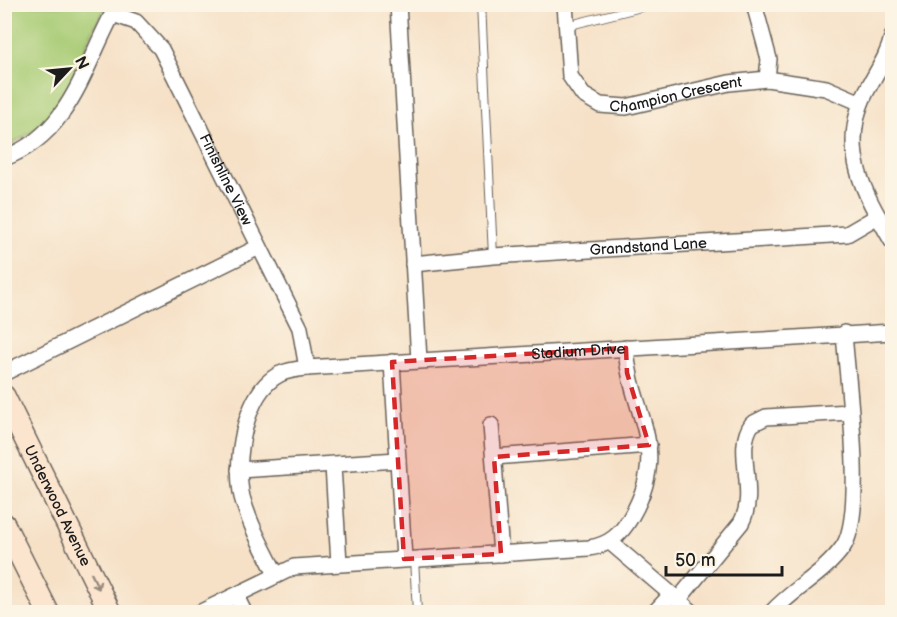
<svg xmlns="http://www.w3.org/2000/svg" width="897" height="617" font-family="'Balsamiq Sans',sans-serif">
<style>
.green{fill:#a9cc76;stroke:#627449;stroke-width:1.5}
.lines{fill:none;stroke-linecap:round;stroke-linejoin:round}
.lane-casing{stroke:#686158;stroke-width:10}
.street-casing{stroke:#686158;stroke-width:18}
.secondary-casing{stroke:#686158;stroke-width:24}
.lane{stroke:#fff;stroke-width:8}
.street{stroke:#fff;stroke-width:15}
.secondary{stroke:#fce5cf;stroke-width:21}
.oneway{stroke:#978b7e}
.marked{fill:#d62828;fill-opacity:0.2;stroke:#d62828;stroke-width:4.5;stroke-dasharray:12 8;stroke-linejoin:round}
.labels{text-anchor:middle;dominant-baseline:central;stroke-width:5;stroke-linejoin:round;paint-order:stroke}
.street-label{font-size:15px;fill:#1c1c1c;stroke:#fcf5e5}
</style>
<rect width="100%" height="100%" fill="#fcf5e5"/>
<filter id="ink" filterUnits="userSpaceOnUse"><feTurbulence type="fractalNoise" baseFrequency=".0167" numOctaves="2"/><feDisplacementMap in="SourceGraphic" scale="12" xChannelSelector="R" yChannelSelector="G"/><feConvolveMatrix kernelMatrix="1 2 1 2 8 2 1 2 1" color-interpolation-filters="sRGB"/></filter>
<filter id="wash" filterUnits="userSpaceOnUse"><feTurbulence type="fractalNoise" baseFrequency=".008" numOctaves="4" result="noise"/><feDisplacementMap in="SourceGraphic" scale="24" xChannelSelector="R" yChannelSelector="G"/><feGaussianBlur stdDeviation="1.35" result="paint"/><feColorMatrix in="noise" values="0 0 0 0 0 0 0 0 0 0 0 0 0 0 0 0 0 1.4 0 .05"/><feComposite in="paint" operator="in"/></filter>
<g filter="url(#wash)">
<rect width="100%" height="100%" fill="#f6e1c7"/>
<path class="green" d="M5 5H108C68 64 81 113 5 147Z"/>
</g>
<g filter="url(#ink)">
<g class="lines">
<defs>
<g id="lane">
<path d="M481 4 493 256"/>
<path d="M566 26 653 4"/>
<path d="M414 559 417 612"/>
</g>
<g id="street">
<path d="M398 4 419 360"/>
<path id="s1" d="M565 4 570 76 583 95 600 105 626 107 729 83 767 79 826 88 861 103"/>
<path d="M754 4 769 59 767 79"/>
<path id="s2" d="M113 14 136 22 161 49 300 328 307 368"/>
<path d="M892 37C887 61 870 80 861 103 841 157 867 197 892 241"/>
<path d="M4 158C73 133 85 61 118 4"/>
<path id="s3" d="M413 264 493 256 847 234 878 216"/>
<path d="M392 362 404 559"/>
<path d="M4 373 259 247"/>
<path d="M491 425 501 554"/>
<path d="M494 457 649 445"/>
<path d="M333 466 339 563"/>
<path d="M239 470 398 460"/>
<path d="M610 542 692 612"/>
<path id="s4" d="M276 574C263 549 249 523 242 497 234 462 244 392 280 374 288 370 298 369 307 368L892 332"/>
<path d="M236 596 244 612"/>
<path d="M678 600 741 523C759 491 733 450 752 424L766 417 850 412"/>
<path d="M201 612 294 567 589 548C610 545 621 534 631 517 672 446 630 414 626 348"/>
<path d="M655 612 671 595"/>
<path d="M772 612C794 588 824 574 843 547 866 513 847 379 844 333"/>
</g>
<g id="secondary">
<path id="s5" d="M4 396 110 612"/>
<path d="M4 524 48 612"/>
</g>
</defs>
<use href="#lane" class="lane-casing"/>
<use href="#street" class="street-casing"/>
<use href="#secondary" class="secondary-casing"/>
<use href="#lane" class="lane"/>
<use href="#street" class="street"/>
<use href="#secondary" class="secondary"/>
</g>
<defs><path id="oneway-shaft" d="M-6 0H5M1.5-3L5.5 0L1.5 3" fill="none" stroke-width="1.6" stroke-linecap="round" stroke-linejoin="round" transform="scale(1.5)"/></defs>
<use class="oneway" href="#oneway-shaft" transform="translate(95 581) rotate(64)"/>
</g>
<path class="marked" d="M626 348 627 373 649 445 494 457 501 554 404 559 392 362Z"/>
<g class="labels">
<g class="street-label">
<text stroke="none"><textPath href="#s1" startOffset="192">Champion Crescent</textPath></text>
<text stroke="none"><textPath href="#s2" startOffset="207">Finishline View</textPath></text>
<text stroke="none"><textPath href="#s3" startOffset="236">Grandstand Lane</textPath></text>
<text stroke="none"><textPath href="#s4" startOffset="520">Stadium Drive</textPath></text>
<text stroke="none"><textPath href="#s5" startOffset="122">Underwood Avenue</textPath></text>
</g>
</g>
<rect width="897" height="617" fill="none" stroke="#fcf5e5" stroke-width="24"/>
<g transform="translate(69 69) rotate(64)" stroke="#fcf5e5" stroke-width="4.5" paint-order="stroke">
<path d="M0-4.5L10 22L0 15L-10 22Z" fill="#1c1c1c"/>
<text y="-9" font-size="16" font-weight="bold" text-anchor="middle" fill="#1c1c1c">N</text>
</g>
<path d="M666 566v9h116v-9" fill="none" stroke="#1c1c1c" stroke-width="3"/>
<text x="675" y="566" font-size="18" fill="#1c1c1c" stroke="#fcf5e5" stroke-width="4.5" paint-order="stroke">50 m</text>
</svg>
